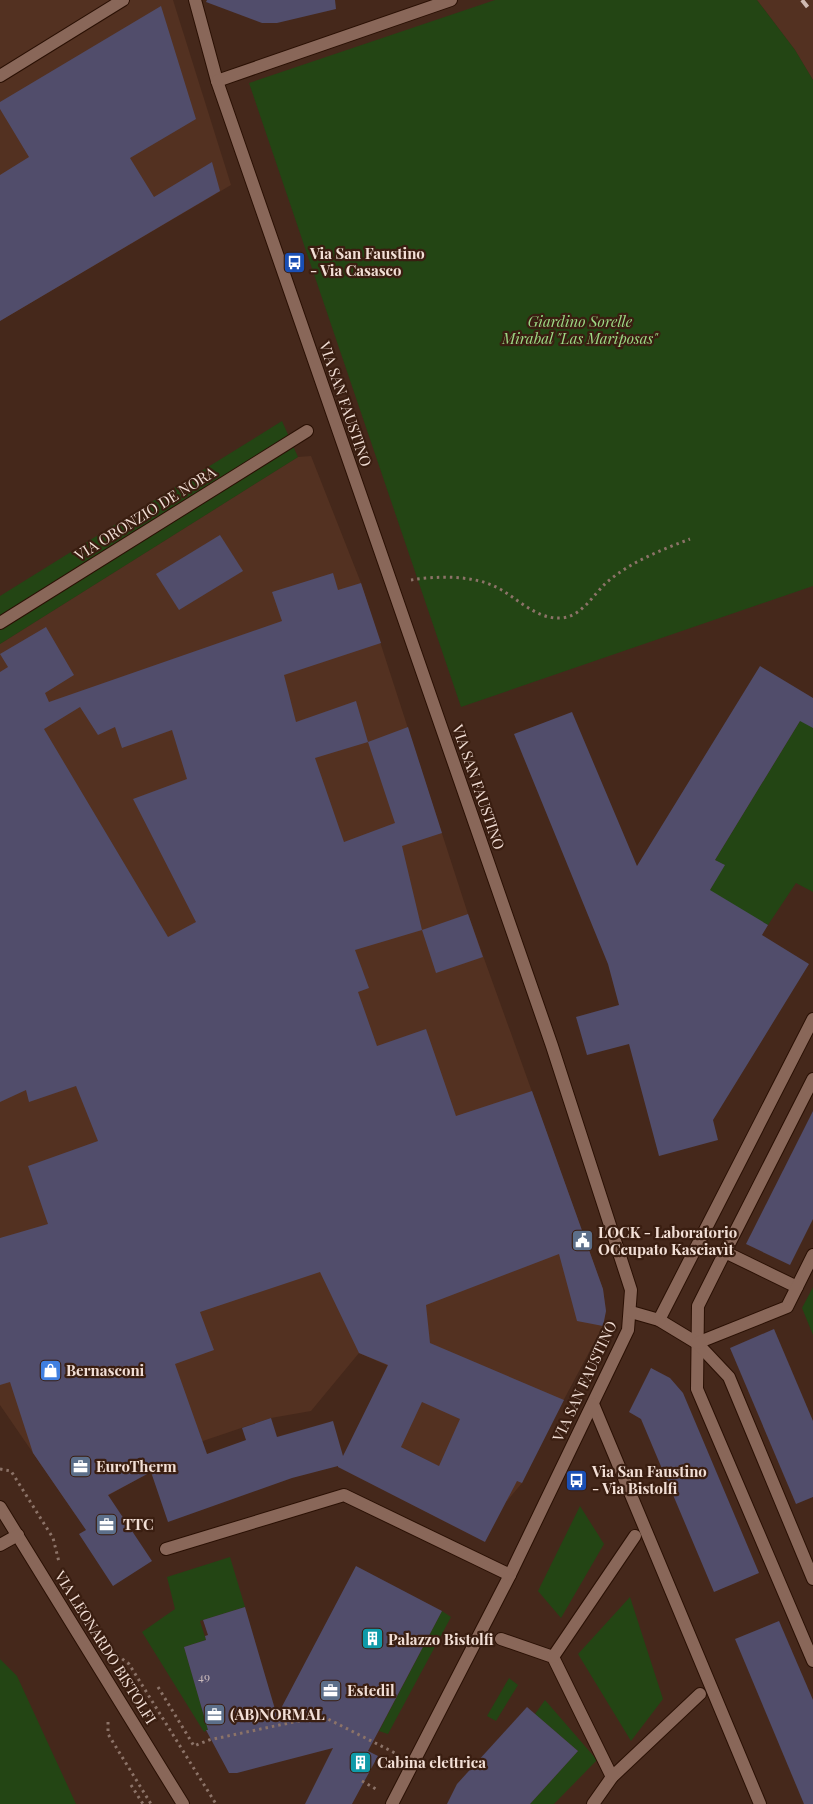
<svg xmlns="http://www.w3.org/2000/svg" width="813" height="1804" font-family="'Playfair Display',serif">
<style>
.built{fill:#533121}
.green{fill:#234514}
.building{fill:#514d6b;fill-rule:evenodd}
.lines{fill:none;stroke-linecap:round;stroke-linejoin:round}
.minor-casing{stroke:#2a1004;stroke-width:14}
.path{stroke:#8c7368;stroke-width:3;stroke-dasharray:2.5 4;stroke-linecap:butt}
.minor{stroke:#896759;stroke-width:12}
.rail{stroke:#cfbab1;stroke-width:4;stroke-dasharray:9 9;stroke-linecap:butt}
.labels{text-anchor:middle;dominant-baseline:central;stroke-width:4.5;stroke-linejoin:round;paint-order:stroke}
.number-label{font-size:12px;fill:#cababb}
.poi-label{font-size:15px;font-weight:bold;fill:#f2dfd6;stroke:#3a1e11;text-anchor:start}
.park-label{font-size:15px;font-style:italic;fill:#9dd985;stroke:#3a1e11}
.street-label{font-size:15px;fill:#f2dfd6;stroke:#3a1e11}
</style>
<rect width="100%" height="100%" fill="#45281b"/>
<g class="built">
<path d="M0 0H173L231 185 0 321Z"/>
<path d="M757 0H813V80L795 50Z"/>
<path d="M311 456 361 583 468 914 603 1289 606 1311 603 1326 544 1437 522 1483 507 1501 382 1437 411 1376 359 1353 311 1411 271 1418 129 1466 136 1480 75 1514 0 1405V644L298 457Z"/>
</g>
<g class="green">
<path d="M495 0H757L795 50 813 80V586L461 707 249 83Z"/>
<path d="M282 421 298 457 0 644V596Z"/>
<path d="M813 720V892L796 883 768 925 709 892 724 865 715 860 800 721Z"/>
<path d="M813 1287V1335L802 1308Z"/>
<path d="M580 1506 604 1544 561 1618 538 1591Z"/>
<path d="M230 1557 245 1607 200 1621 206 1640 184 1647 208 1729 204 1732 142 1632 175 1609 167 1577Z"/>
<path d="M630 1597 663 1699 631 1741 578 1654Z"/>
<path d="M442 1611 451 1617 388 1734 379 1731Z"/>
<path d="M0 1659 17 1676 76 1804H0Z"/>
<path d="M509 1678 518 1685 496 1721 487 1716Z"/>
<path d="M545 1700 597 1760 554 1804H530L578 1751 535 1714Z"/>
</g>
<g class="building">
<path d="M207 0H335L336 9 277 23H262L206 2Z"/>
<path d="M161 6 196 119 130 158 154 197 212 162 220 191 0 321V175L29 157 0 109V102Z"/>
<path d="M220 535 243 571 179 610 156 574Z"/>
<path d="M333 573 338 590 361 583 381 643 284 675 296 722 356 701 368 742 408 727 442 833 402 846 422 930 355 950 369 988 358 992 377 1046 426 1029 456 1116 532 1091 603 1289 606 1311 603 1326 577 1321 559 1254 426 1305 430 1343 564 1400 522 1483 517 1481 485 1542 338 1467V1466L292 1478 168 1522 151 1472 108 1495 152 1561 113 1586 79 1534 86 1530 33 1453 10 1382 0 1385V1238L48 1224 28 1166 98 1141 76 1086 29 1102 26 1090 0 1102V672L8 667 0 654 46 627 74 675 45 693 49 702 282 621 272 592ZM80 707 98 735 115 727 122 748 172 730 187 779 133 799 196 922 168 937 44 729ZM368 742 395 823 344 842 315 758ZM320 1272 359 1353 388 1365 343 1456 333 1421 277 1437 271 1418 242 1428 246 1440 207 1454 175 1364 214 1350 200 1312ZM422 1402 460 1419 439 1466 401 1447Z"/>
<path d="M760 666 813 698V728L800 721 715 860 725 865 710 890 768 925 762 935 809 964 713 1120 718 1140 659 1156 629 1044 587 1055 576 1017 619 1005 608 964 514 734 572 712 637 866Z"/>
<path d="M468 914 483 957 436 973 422 930Z"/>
<path d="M813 1111V1219L790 1265 746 1244Z"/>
<path d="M774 1329 813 1421V1497L796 1504 730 1348Z"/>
<path d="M651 1368 670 1378 683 1393 759 1573 714 1592 641 1419 629 1412Z"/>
<path d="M356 1566 442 1611 368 1751 378 1756 352 1804H305L333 1748 237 1773H229L206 1730H208L184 1647 206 1640 205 1636 208 1635 203 1620 245 1607 277 1716Z"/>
<path d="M779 1621 813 1700V1804H804L735 1639Z"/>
<path d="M527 1707 578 1751 530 1804H447L457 1784Z"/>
</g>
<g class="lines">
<defs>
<g id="minor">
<path d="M195 0 217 81 552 1046 631 1290 628 1330 510 1575 392 1804"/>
<path d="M0 76 123 0"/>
<path d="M217 81 451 0"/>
<path d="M0 623 307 431"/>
<path d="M725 1252 813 1079"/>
<path d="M797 1287 725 1252 698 1306 697 1389 813 1661"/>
<path d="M631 1312 659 1320 697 1343 729 1377 813 1579"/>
<path d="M659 1320 813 1019"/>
<path d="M697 1343 787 1307 813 1255"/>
<path d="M593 1404 760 1804"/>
<path d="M0 1507 183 1804"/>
<path d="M0 1545 18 1535"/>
<path d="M166 1549 344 1495 510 1575"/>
<path d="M501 1639 553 1657 612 1777 593 1804"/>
<path d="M553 1657 635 1536"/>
<path d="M612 1777 700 1694"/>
</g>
</defs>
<use href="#minor" class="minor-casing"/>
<g class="path">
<path d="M411 580C436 576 470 575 494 586 516 596 535 620 562 618 582 616 593 595 606 583 630 562 661 550 690 539"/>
<path d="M0 1469 11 1471 53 1538 59 1562"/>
<path d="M117 1655 129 1664 216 1804"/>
<path d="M158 1687 194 1746 209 1740 322 1716 395 1753"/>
<path d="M108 1722V1734L151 1804"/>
<path d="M362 1781 376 1789"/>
<path d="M131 1785 143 1804"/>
</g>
<use href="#minor" class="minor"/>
<path class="rail" d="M802 0 813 14"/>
</g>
<defs>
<symbol id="bus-square" viewBox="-11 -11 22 22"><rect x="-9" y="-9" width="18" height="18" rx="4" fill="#1a4fb4" stroke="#3a1e11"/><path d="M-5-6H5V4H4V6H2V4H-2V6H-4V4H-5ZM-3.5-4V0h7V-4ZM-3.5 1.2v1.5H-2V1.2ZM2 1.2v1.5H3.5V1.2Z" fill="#fff"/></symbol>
<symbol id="civic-square" viewBox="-11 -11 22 22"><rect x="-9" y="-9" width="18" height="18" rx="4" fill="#5c6f8a" stroke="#3a1e11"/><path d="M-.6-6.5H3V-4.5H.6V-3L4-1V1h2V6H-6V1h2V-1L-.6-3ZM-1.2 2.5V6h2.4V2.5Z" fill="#fff"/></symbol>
<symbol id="shop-square" viewBox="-11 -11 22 22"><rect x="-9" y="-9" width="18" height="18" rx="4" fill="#3f7fe0" stroke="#3a1e11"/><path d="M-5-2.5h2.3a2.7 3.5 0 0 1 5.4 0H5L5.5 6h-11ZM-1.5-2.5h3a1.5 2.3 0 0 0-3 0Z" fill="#fff"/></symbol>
<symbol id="office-square" viewBox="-11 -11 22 22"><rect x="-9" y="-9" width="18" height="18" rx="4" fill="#5c6f8a" stroke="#3a1e11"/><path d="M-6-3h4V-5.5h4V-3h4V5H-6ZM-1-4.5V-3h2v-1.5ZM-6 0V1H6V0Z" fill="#fff"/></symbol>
<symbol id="building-square" viewBox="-11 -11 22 22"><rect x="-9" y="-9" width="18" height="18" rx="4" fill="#0f9aa8" stroke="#3a1e11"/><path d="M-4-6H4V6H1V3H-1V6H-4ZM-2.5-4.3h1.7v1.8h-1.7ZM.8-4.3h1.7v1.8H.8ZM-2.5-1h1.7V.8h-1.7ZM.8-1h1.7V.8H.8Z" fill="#fff"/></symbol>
</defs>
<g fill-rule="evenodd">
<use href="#bus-square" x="282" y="250" width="25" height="25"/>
<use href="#civic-square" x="570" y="1228" width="25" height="25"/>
<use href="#shop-square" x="38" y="1358" width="25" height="25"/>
<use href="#office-square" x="68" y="1454" width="25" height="25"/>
<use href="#bus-square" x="564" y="1468" width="25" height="25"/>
<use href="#office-square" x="94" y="1512" width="25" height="25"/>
<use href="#building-square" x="360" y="1626" width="25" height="25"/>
<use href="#office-square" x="318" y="1678" width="25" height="25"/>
<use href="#office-square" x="202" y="1702" width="25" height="25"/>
<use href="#building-square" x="348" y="1750" width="25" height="25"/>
</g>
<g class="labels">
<g class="number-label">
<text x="204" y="1676">49</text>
</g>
<g class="poi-label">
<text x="310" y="253">Via San Faustino<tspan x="310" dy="17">- Via Casasco</tspan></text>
<text x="598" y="1232">LOCK - Laboratorio<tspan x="598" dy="17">OCcupato Kasciavìt</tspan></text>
<text x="66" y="1370">Bernasconi</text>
<text x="96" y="1466">EuroTherm</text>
<text x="592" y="1471">Via San Faustino<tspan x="592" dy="17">- Via Bistolfi</tspan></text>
<text x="123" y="1524">TTC</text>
<text x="388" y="1639">Palazzo Bistolfi</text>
<text x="347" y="1690">Estedil</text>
<text x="230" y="1714">(AB)NORMAL</text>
<text x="377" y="1762">Cabina elettrica</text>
</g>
<g class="park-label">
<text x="580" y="321">Giardino Sorelle<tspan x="580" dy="17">Mirabal "Las Mariposas"</tspan></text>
</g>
<g class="street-label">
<text transform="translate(346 404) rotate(71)">VIA SAN FAUSTINO</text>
<text transform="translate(145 513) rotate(-32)">VIA ORONZIO DE NORA</text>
<text transform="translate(479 787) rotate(71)">VIA SAN FAUSTINO</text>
<text transform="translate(584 1381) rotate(-65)">VIA SAN FAUSTINO</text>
<text transform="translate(106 1647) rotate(58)">VIA LEONARDO BISTOLFI</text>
</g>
</g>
</svg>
